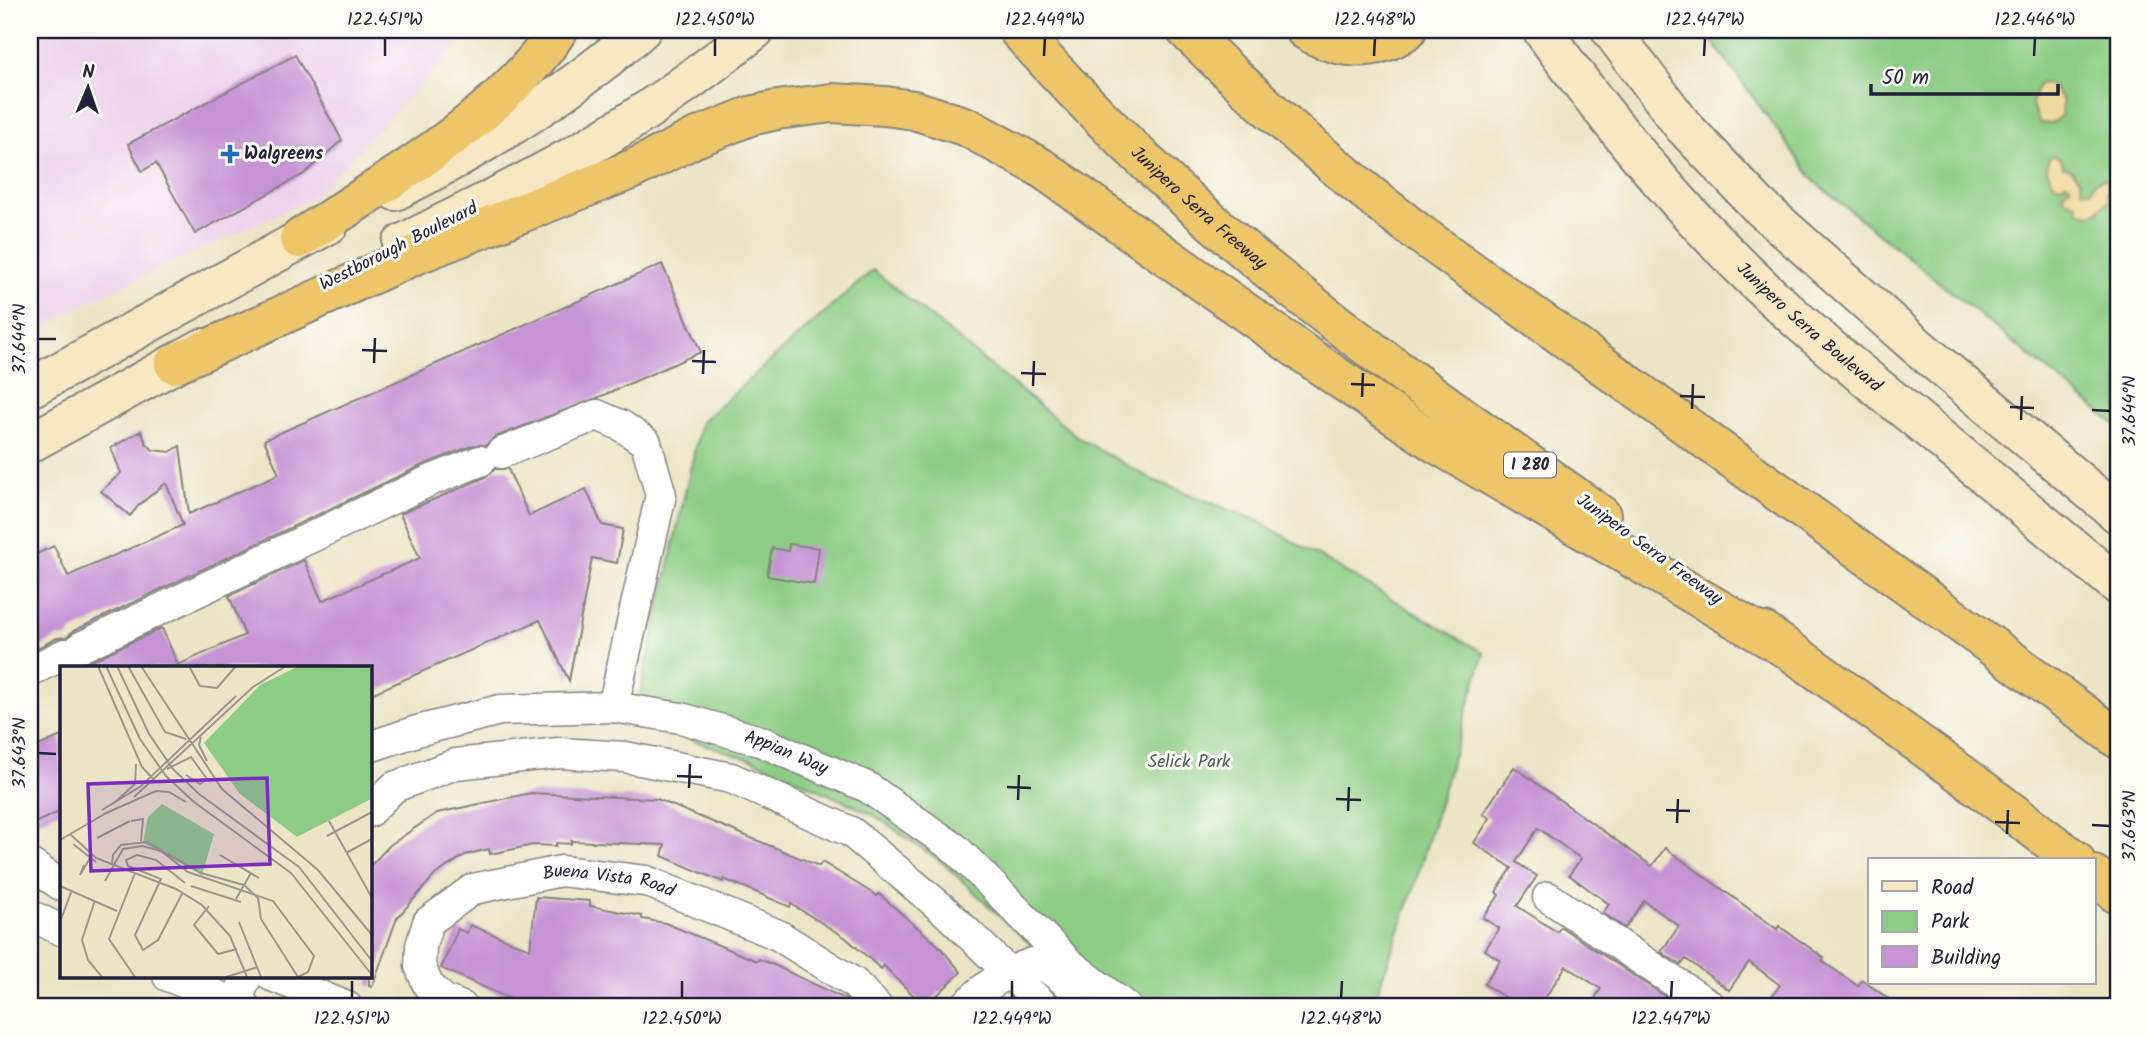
<svg xmlns="http://www.w3.org/2000/svg" width="2148" height="1037" font-family="Kalam,sans-serif">
<style>
.built{fill:#ecd1ea}
.green{fill:#8ccc84;stroke:#577760;stroke-width:2}
.sand{fill:#eeda9e;stroke:#887e6c;stroke-width:2}
.building{fill:#c693d4}
.lines{fill:none;stroke-linecap:round;stroke-linejoin:round}
.street-casing{stroke:#868380;stroke-width:33}
.secondary-casing{stroke:#868380;stroke-width:42}
.highway-casing{stroke:#868380;stroke-width:42}
.street{stroke:#fff;stroke-width:30}
.secondary{stroke:#f7e8c3;stroke-width:38}
.highway{stroke:#ecc669;stroke-width:38}
.ticks{fill:none;stroke:#22223b;stroke-width:2.5}
.poi-dot{fill:#1f6fb2;stroke:#fdfcf7;stroke-width:2.5}
.labels{text-anchor:middle;dominant-baseline:central;stroke-width:6;stroke-linejoin:round;paint-order:stroke}
.shield{fill:#fdfcf7;stroke:#646373;stroke-width:2}
.shield-label{font-size:16px;font-weight:bold;fill:#22223b}
.poi-label{font-size:18px;font-weight:bold;fill:#22223b;stroke:#fdfcf7;text-anchor:start}
.street-label{font-size:18px;fill:#22223b;stroke:#fdfcf7}
.park-label{font-size:18px;fill:#475e55;stroke:#fdfcf7}
.inset-road{fill:none;stroke:#9b968e;stroke-width:2}
.view{fill:#7b2cbf;fill-opacity:0.15;stroke:#7b2cbf;stroke-width:3.5}
.inset-edge{fill:none;stroke:#22223b;stroke-width:3.5}
.neatline{fill:none;stroke:#22223b;stroke-width:2.5}
.ticks-label{font-size:18px;text-anchor:middle;fill:#22223b}
</style>
<rect width="100%" height="100%" fill="#fdfcf7"/>
<filter id="ink" filterUnits="userSpaceOnUse"><feTurbulence type="fractalNoise" baseFrequency=".0143" numOctaves="2"/><feDisplacementMap in="SourceGraphic" scale="14" xChannelSelector="R" yChannelSelector="G"/><feConvolveMatrix kernelMatrix="1 2 1 2 8 2 1 2 1" color-interpolation-filters="sRGB"/></filter>
<filter id="wash" filterUnits="userSpaceOnUse"><feTurbulence type="fractalNoise" baseFrequency=".00686" numOctaves="4" result="noise"/><feDisplacementMap in="SourceGraphic" scale="28" xChannelSelector="R" yChannelSelector="G"/><feGaussianBlur stdDeviation="1.57" result="paint"/><feColorMatrix in="noise" values="0 0 0 0 0 0 0 0 0 0 0 0 0 0 0 0 0 1.4 0 .05"/><feComposite in="paint" operator="in"/></filter>
<g filter="url(#wash)">
<rect width="100%" height="100%" fill="#ebe4c5"/>
<path class="built" d="M30 30H473L314 197 86 303 30 335Z"/>
<g class="green">
<path d="M1704 30H2118V427L1815 182Z"/>
<path d="M873 270 1079 438 1153 480 1258 521 1484 653 1415 884 1372 1007H1103L1071 982 943 863 874 815 759 762 634 721 701 422Z"/>
</g>
<g class="sand">
<path d="M2046 83 2052 87 2063 100 2061 116 2052 124 2040 123C2031 100 2028 110 2039 84Z"/>
<path d="M2053 155 2061 159 2063 166 2071 169 2081 180 2082 190H2091L2095 182 2103 178 2108 181 2107 194 2110 199 2099 209V212L2089 214 2078 211 2076 203 2065 199 2063 192 2071 186 2066 182 2061 186 2054 184 2047 169 2048 159Z"/>
</g>
<g id="blocks">
<g class="building">
<path d="M295 55 342 140 304 174 195 234 156 163 142 171 128 144Z"/>
<path d="M662 264 701 352 597 398 495 437 486 445H474L420 466 73 631 67 637 57 638 30 652V557L54 546 68 576 183 525 166 483 139 505 130 516 101 491 121 473 111 448 141 431 146 443 153 450 170 452 180 446 189 514 279 474 264 440Z"/>
<path d="M495 469H508L529 516 586 489 602 525 623 529 617 563 592 558 569 681 540 620 369 695V668H75L162 628 178 665 245 635 229 596 304 560 322 601 420 558 400 514 486 477Z"/>
<path d="M789 544 819 548 814 584 767 576 772 548 788 551Z"/>
<path d="M61 736V811L30 825V750Z"/>
<path d="M1514 767 1652 866 1665 848 1777 929 1779 926 1824 958 1822 961 1858 986 1862 980 1900 1007H1764L1780 985 1749 962 1729 990 1686 959 1681 965 1661 952 1679 926 1644 901 1625 928 1603 913 1609 904 1569 875 1581 859 1538 828 1516 862 1537 876 1517 906 1557 932 1561 927 1681 1007H1609L1595 998 1601 989 1566 966 1539 1007H1501L1506 998 1484 984 1500 960 1485 950 1499 928 1483 918 1499 895 1496 892 1512 868 1474 843 1490 818 1483 814Z"/>
<path d="M531 793 657 799 819 866 822 862 877 896 879 894 939 946 961 972 925 1007 884 966 881 969 846 938 791 904 790 907 737 884V885L724 879 723 882 662 856 665 845 571 841V844L556 843V846L533 845 490 854 489 849 465 855 435 875 397 918 372 987 369 986V867L390 845 437 813Z"/>
<path d="M536 897 590 901V906L642 916V919L665 923 757 961 759 959 774 965 845 999 853 1007H528L441 968 458 929 467 933 470 925 530 949Z"/>
</g>
</g>
</g>
<g filter="url(#ink)">
<use href="#blocks" fill-opacity="0" stroke="#868380" stroke-width="2"/>
<g class="lines">
<defs>
<g id="street">
<path d="M501 453 597 415 622 426 646 443 661 495 613 707"/>
<path d="M81 647 427 482 480 461"/>
<path d="M30 671 65 654"/>
<path id="s1" d="M369 747 417 731 500 710 613 707 681 718 760 741 867 787 956 849 1069 963 1126 1007"/>
<path d="M369 812 394 787 456 764 559 753 625 757 731 778 851 832 945 911 1045 1007"/>
<path d="M30 864 61 885"/>
<path d="M1548 897 1712 1007"/>
<path d="M30 915 61 930"/>
<path d="M168 976 245 1007"/>
<path d="M272 976 347 1007"/>
<path d="M234 1007 247 976"/>
<path id="s2" d="M462 1007 444 1000 428 985 420 966 421 946 428 922 473 889 561 871 646 881 778 935 854 983 877 1007"/>
<path d="M964 1007C986 985 1002 974 1032 963L1048 968 1077 990"/>
</g>
<g id="secondary">
<path id="s3" d="M1542 30C1604 116 1670 198 1746 272 1799 324 1857 371 1914 417 1982 473 2050 529 2118 585"/>
<path d="M1611 30 1683 126 1757 204 1917 346 2118 514"/>
<path d="M395 191C483 147 567 95 641 30"/>
<path d="M402 244C464 212 528 183 588 147 647 113 702 73 755 30"/>
<path d="M30 388 329 224"/>
<path d="M30 443 203 348"/>
</g>
<g id="highway">
<path id="s4" d="M1018 30C1092 113 1173 191 1259 262 1368 352 1486 433 1601 515"/>
<path d="M1186 30C1258 102 1335 169 1416 231L1996 649 2118 739"/>
<path d="M1305 30C1338 50 1374 54 1407 30"/>
<path d="M299 239C386 181 501 118 558 30"/>
<path d="M174 364 415 255 633 169 695 138 750 116 777 110 832 103 885 106 914 110 967 127 1040 167 1340 379 1437 444 1785 648"/>
<path d="M1764 632 1964 776 2075 860"/>
<path d="M2094 875 2118 895"/>
</g>
</defs>
<use href="#street" class="street-casing"/>
<use href="#secondary" class="secondary-casing"/>
<use href="#highway" class="highway-casing"/>
<use href="#street" class="street"/>
<use href="#secondary" class="secondary"/>
<use href="#highway" class="highway"/>
</g>
</g>
<path class="ticks" d="M385 56V38M715 56V38M1044 56 1045 38M1374 56 1375 38M1704 56 1705 38M2034 56 2035 38M38 339H56M362 350 387 351M692 361 716 362M374 363 375 338M1021 373 1046 374M703 374 704 350M1351 384 1375 385M1033 386 1034 361M1680 396 1705 397M1362 397 1363 373M2010 407 2034 408M1692 409 1693 384M2092 410 2110 411M2021 420 2022 396M38 753 56 754M677 776 702 777M1007 787 1031 788M689 788 690 764M1336 799 1361 800M1018 800 1019 775M1666 810 1690 811M1348 811 1349 787M1995 822 2020 823M1677 823 1678 799M2092 825 2110 826M2007 834 2008 810M352 998V981M682 998V981M1012 998V981M1341 998 1342 981M1671 998 1672 981"/>
<path class="poi-dot" d="M226.5 143.5h7v7h7v7h-7v7h-7v-7h-7v-7h7z"/>
<g class="labels">
<rect class="shield" x="1504" y="452.5" width="52" height="25" rx="5"/>
<g class="shield-label">
<text x="1530" y="465">I 280</text>
</g>
<g class="poi-label">
<text x="244" y="154">Walgreens</text>
</g>
<g class="street-label">
<text stroke="none"><textPath href="#s4" startOffset="254">Junipero Serra Freeway</textPath></text>
<text transform="translate(399 247) rotate(-27)">Westborough Boulevard</text>
<text stroke="none"><textPath href="#s3" startOffset="401">Junipero Serra Boulevard</textPath></text>
<text transform="translate(1649 550) rotate(36)">Junipero Serra Freeway</text>
<text stroke="none"><textPath href="#s1" startOffset="429">Appian Way</textPath></text>
<text stroke="none"><textPath href="#s2" startOffset="301">Buena Vista Road</textPath></text>
</g>
<g class="park-label">
<text x="1189" y="762">Selick Park</text>
</g>
</g>
<g transform="translate(60 666)">
<rect width="312" height="312" fill="#ebe4c5"/>
<path d="M239 0H311V133L237 171 180 128 144 77 200 19ZM102 138 154 168 142 209 83 177 88 151Z" fill="#8ccc84"/>
<path class="inset-road" d="M38 0 82 101 95 115M46 0 80 73 106 110 134 136 231 207 312 309M57 0 89 68 113 103 139 128 239 201 312 295M68 0 105 66 126 73M81 0 162 123 258 204 312 269M129 0 140 20 157 22 176 0M141 71 139 79 147 95M107 103 131 91 147 113 140 118 126 109M74 131 193 21 226 0M54 137 75 118 76 98M42 144 81 120 176 30M44 148 96 125 109 126 126 136M71 155 83 153 81 175M269 155 312 232M10 168 36 192 116 223 142 239 170 270 187 311M267 170 312 146M37 172 70 155M0 174 48 146M13 178 36 196M286 187 312 173M160 189 199 212M52 198 53 189 61 179 87 176 141 207 184 219 198 232M24 199 20 209 30 192M45 215 63 183 82 180 101 185 128 206 213 235 254 290 248 306 238 311M0 220 57 245M131 220 181 236M123 226 98 274 83 284 75 269 101 213 68 200 66 194 77 189 96 194 125 217M198 232 201 253 238 311M176 233 191 207M35 234 22 274 28 294 42 311M149 240 134 259 158 288 177 283M0 256 12 224M179 256 201 311M75 311 49 273 75 207M166 311 198 301"/>
<path class="view" d="M207 112 210 198 31 205 28 118Z"/>
<rect width="312" height="312" class="inset-edge"/>
</g>
<rect width="2148" height="1037" fill="none" stroke="#fdfcf7" stroke-width="77"/>
<rect x="1868" y="858" width="228" height="126" fill="#fdfcf7" stroke="#a5a5ac" stroke-width="2"/>
<rect x="1882" y="881" width="35" height="10" fill="#f7e8c3" stroke="#a5a5ac" stroke-width="2"/>
<text x="1931" y="894" font-size="21" fill="#22223b">Road</text>
<rect x="1882" y="911" width="35" height="21" fill="#8ccc84" stroke="#a5a5ac" stroke-width="2"/>
<text x="1931" y="928" font-size="21" fill="#22223b">Park</text>
<rect x="1882" y="946" width="35" height="21" fill="#c693d4" stroke="#a5a5ac" stroke-width="2"/>
<text x="1931" y="964" font-size="21" fill="#22223b">Building</text>
<g transform="translate(88 88) rotate(2)" stroke="#fdfcf7" stroke-width="5" paint-order="stroke">
<path d="M0-5L12 26L0 18L-12 26Z" fill="#22223b"/>
<text y="-10" font-size="19" font-weight="bold" text-anchor="middle" fill="#22223b">N</text>
</g>
<path d="M1871 84v10h187v-10" fill="none" stroke="#22223b" stroke-width="3.5"/>
<text x="1882" y="84" font-size="21" fill="#22223b" stroke="#fdfcf7" stroke-width="5" paint-order="stroke">50 m</text>
<rect x="38" y="38" width="2072" height="960" class="neatline"/>
<g class="ticks-label">
<text x="385" y="25">122.451°W</text>
<text x="715" y="25">122.450°W</text>
<text x="1045" y="25">122.449°W</text>
<text x="1375" y="25">122.448°W</text>
<text x="1705" y="25">122.447°W</text>
<text x="2035" y="25">122.446°W</text>
<text transform="translate(19 339) rotate(-90)" y="6">37.644°N</text>
<text transform="translate(2129 411) rotate(-90)" y="6">37.644°N</text>
<text transform="translate(19 753) rotate(-90)" y="6">37.643°N</text>
<text transform="translate(2129 826) rotate(-90)" y="6">37.643°N</text>
<text x="352" y="1024">122.451°W</text>
<text x="682" y="1024">122.450°W</text>
<text x="1012" y="1024">122.449°W</text>
<text x="1341" y="1024">122.448°W</text>
<text x="1671" y="1024">122.447°W</text>
</g>
</svg>
